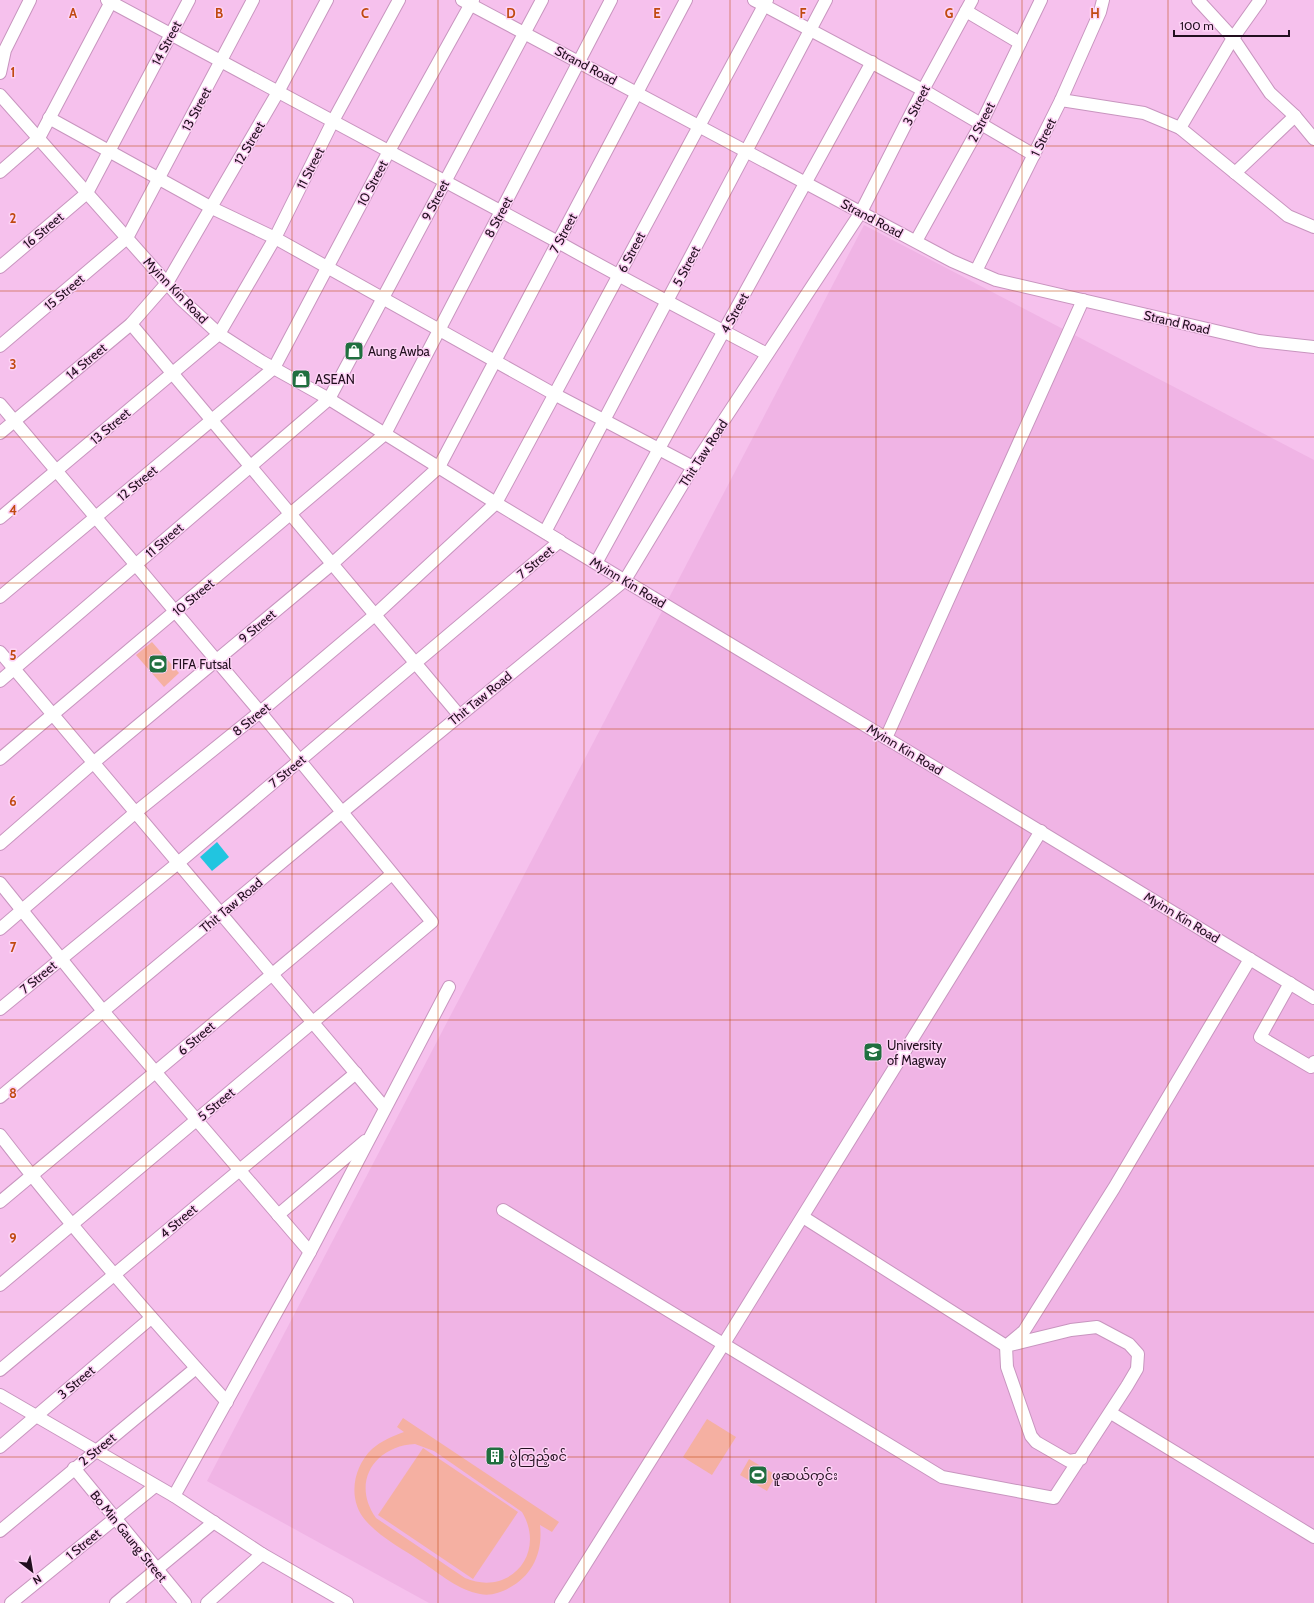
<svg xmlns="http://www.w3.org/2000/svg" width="1314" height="1603" font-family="Cabin,'Noto Sans Myanmar',sans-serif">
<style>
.built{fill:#f0b4e5}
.green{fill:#f5b0a2;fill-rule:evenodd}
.water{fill:#21c5e0}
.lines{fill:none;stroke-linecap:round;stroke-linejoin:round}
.minor-casing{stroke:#c895bf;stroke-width:14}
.minor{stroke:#fff;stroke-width:12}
.grid{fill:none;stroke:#c04a10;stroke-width:1;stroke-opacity:0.55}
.labels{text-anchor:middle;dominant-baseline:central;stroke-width:3;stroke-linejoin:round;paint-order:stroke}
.street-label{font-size:13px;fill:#220f1f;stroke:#fdd2f5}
.poi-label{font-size:13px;fill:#220f1f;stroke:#fdd2f5;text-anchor:start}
.grid-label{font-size:13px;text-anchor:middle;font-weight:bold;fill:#c04a10;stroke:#fdd2f5;stroke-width:3;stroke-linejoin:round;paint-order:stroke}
</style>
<rect width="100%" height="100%" fill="#f6c1ed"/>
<path class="built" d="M864 225 1314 460V1603H429L207 1481Z"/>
<g class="green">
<path d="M152 642 179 673 164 687 136 655Z"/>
<path d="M403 1418 559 1522 552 1532 540 1525C543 1552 533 1575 509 1588 500 1593 490 1596 480 1594 458 1590 440 1574 422 1562 403 1549 381 1538 366 1521 347 1500 353 1467 372 1449 381 1441 393 1436 404 1432L397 1427ZM415 1444 434 1451 522 1512C547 1554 509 1597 465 1578L376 1518C351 1483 374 1446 415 1444Z"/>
<path d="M707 1419 736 1437 712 1475 683 1457Z"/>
<path d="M423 1448 518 1512 473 1579 378 1515Z"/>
<path d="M749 1459 776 1475 767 1491 740 1475Z"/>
</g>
<path class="water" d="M217 842 229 857 212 871 200 857Z"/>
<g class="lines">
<defs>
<g id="minor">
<path d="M107 0 558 242C627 281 697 317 767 354"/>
<path d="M462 0 952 261 996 280 1259 341 1314 347"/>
<path d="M754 0 923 90 1034 155"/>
<path d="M1198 0 1233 38 1270 93 1295 116 1314 139"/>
<path d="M966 11 1020 43"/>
<path d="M0 73 5 50 30 0"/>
<path d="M0 95 181 299 219 334 261 361 329 399 496 503 949 776 1314 998"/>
<path d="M1061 100 1144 113 1180 128 1233 38 1260 0"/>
<path d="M49 118 212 208 275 238 554 394 693 467"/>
<path d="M1180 128 1288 216 1314 227"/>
<path d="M0 172 39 138 112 0"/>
<path d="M1235 173 1295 116"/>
<path d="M916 241 981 124 1041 0"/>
<path d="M0 267 87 193 189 0"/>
<path d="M976 271 1061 100 1100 12 1103 0"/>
<path d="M131 324 459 715"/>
<path d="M0 346 127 238 253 0"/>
<path d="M0 404 260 712 432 922 0 1285"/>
<path d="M0 433 131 324 167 283 278 92 327 0"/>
<path d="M0 518 219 334 275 238 333 121 399 0"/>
<path d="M596 563 872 62"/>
<path d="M0 597 274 368 389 151 473 0"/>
<path d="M0 652 385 1108"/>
<path d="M0 681 329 399 542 0"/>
<path d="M886 738 1083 300"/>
<path d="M0 759 385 434 611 0"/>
<path d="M0 844 93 763 332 564 439 467 686 0"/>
<path d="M0 883 103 1011 310 1252"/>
<path d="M0 929 136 812 260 712 376 614 496 503 767 0"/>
<path d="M1290 983 1260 1037 1311 1067 1314 1062"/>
<path d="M0 1009 178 863 560 541 545 532 826 0"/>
<path d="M0 1097 341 813 625 580 693 467 861 212 923 90 972 0"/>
<path d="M0 1135C71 1227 148 1315 227 1402"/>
<path d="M0 1202 392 874"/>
<path d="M503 1210 942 1477 1054 1498 1127 1386 1137 1369 1138 1354 1129 1344 1097 1327 1071 1330 1006 1346 1007 1367 1031 1436 1036 1442 1069 1461 1081 1459"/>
<path d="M278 1215 365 1141"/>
<path d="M803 1217 1006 1346 1024 1331 1114 1188 1250 959"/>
<path d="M0 1370 356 1073"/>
<path d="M0 1395 174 1496 262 1554 347 1603"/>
<path d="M1111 1413 1314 1537"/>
<path d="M0 1447 151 1318"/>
<path d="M74 1468 185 1603"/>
<path d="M174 1496 310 1252 449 987"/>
<path d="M0 1531 196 1368"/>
<path d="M11 1603 155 1486"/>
<path d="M116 1603 214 1522"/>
<path d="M207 1603 262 1554"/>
<path d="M561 1603 723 1345 1041 831"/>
</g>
</defs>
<use href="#minor" class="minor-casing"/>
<use href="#minor" class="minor"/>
</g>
<path class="grid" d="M146 0V1603M292 0V1603M438 0V1603M584 0V1603M730 0V1603M876 0V1603M1022 0V1603M1168 0V1603M0 146H1314M0 291H1314M0 437H1314M0 583H1314M0 729H1314M0 874H1314M0 1020H1314M0 1166H1314M0 1312H1314M0 1457H1314"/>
<defs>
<symbol id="shop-square" viewBox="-11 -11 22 22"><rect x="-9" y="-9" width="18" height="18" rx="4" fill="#206f3f" stroke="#fdd2f5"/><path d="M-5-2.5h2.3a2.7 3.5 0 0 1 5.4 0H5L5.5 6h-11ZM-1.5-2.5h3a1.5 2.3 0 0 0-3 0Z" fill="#fff"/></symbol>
<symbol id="stadium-square" viewBox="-11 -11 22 22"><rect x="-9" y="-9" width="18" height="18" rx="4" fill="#206f3f" stroke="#fdd2f5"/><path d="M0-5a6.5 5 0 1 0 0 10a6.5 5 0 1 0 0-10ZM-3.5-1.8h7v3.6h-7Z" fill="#fff"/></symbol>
<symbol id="university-square" viewBox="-11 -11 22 22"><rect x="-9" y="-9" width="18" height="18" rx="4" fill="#206f3f" stroke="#fdd2f5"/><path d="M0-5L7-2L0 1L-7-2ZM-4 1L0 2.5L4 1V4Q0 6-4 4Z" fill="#fff"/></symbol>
<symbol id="building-square" viewBox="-11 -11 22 22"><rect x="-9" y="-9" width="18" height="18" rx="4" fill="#206f3f" stroke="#fdd2f5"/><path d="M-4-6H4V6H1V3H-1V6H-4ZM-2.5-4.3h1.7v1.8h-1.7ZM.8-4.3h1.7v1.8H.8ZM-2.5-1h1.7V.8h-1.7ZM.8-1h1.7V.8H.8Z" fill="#fff"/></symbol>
</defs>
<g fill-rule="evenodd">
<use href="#shop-square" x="343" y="340" width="22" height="22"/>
<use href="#shop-square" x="290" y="368" width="22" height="22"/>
<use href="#stadium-square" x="147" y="653" width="22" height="22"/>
<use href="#university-square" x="862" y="1041" width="22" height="22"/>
<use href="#building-square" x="484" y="1445" width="22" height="22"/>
<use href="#stadium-square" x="747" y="1464" width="22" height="22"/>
</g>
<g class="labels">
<g class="street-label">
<text transform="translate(166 43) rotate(-62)">14 Street</text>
<text transform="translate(586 65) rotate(28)">Strand Road</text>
<text transform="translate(916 105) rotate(-63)">3 Street</text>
<text transform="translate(196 109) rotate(-62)">13 Street</text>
<text transform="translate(981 122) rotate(-63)">2 Street</text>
<text transform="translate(1043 137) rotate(-64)">1 Street</text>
<text transform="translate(249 143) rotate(-60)">12 Street</text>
<text transform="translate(310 168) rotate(-63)">11 Street</text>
<text transform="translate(372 183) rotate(-62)">10 Street</text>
<text transform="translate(435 200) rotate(-62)">9 Street</text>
<text transform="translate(498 217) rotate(-62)">8 Street</text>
<text transform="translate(872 218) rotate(28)">Strand Road</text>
<text transform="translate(43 230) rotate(-40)">16 Street</text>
<text transform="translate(563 233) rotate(-62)">7 Street</text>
<text transform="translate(631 252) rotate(-62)">6 Street</text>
<text transform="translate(686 266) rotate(-62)">5 Street</text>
<text transform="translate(176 290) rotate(46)">Myinn Kin Road</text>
<text transform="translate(64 292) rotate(-40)">15 Street</text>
<text transform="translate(734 313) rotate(-61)">4 Street</text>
<text transform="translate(1177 322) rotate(13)">Strand Road</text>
<text transform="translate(86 361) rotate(-40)">14 Street</text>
<text transform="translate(110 426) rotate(-40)">13 Street</text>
<text transform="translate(703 453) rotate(-57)">Thit Taw Road</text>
<text transform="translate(137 483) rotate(-40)">12 Street</text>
<text transform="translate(164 540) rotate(-41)">11 Street</text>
<text transform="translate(535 562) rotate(-40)">7 Street</text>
<text transform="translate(628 582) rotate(31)">Myinn Kin Road</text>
<text transform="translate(193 597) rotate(-40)">10 Street</text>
<text transform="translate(257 626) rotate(-40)">9 Street</text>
<text transform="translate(480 698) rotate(-39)">Thit Taw Road</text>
<text transform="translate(251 719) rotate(-39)">8 Street</text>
<text transform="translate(905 749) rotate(31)">Myinn Kin Road</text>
<text transform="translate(287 771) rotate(-40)">7 Street</text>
<text transform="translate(231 905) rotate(-40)">Thit Taw Road</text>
<text transform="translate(1182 917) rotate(31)">Myinn Kin Road</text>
<text transform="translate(38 977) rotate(-40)">7 Street</text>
<text transform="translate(196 1038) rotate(-40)">6 Street</text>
<text transform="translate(216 1104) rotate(-40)">5 Street</text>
<text transform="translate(178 1221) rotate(-40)">4 Street</text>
<text transform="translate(76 1382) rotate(-40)">3 Street</text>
<text transform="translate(97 1449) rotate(-39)">2 Street</text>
<text transform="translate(129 1536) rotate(51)">Bo Min Gaung Street</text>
<text transform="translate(83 1544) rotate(-39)">1 Street</text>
</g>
<g class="poi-label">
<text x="368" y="351">Aung Awba</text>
<text x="315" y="379">ASEAN</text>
<text x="172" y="664">FIFA Futsal</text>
<text x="887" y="1045">University<tspan x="887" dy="15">of Magway</tspan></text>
<text x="509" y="1456">ပွဲကြည့်စင်</text>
<text x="772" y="1475">ဖူဆယ်ကွင်း</text>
</g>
</g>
<g class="grid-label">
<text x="73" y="18">A</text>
<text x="219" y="18">B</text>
<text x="365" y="18">C</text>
<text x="511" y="18">D</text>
<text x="657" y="18">E</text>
<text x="803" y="18">F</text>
<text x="949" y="18">G</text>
<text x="1095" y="18">H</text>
<text x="13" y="77">1</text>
<text x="13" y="223">2</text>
<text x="13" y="369">3</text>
<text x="13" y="515">4</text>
<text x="13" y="660">5</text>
<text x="13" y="806">6</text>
<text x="13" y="952">7</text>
<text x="13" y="1098">8</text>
<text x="13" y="1243">9</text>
</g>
<g transform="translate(32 1571) rotate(149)" stroke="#fdd2f5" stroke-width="3" paint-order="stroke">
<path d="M0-3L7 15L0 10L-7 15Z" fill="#220f1f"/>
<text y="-6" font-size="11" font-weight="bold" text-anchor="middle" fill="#220f1f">N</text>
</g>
<path d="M1174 30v6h115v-6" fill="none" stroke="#220f1f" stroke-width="2"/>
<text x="1180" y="30" font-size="12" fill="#220f1f" stroke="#fdd2f5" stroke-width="3" paint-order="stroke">100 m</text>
</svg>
